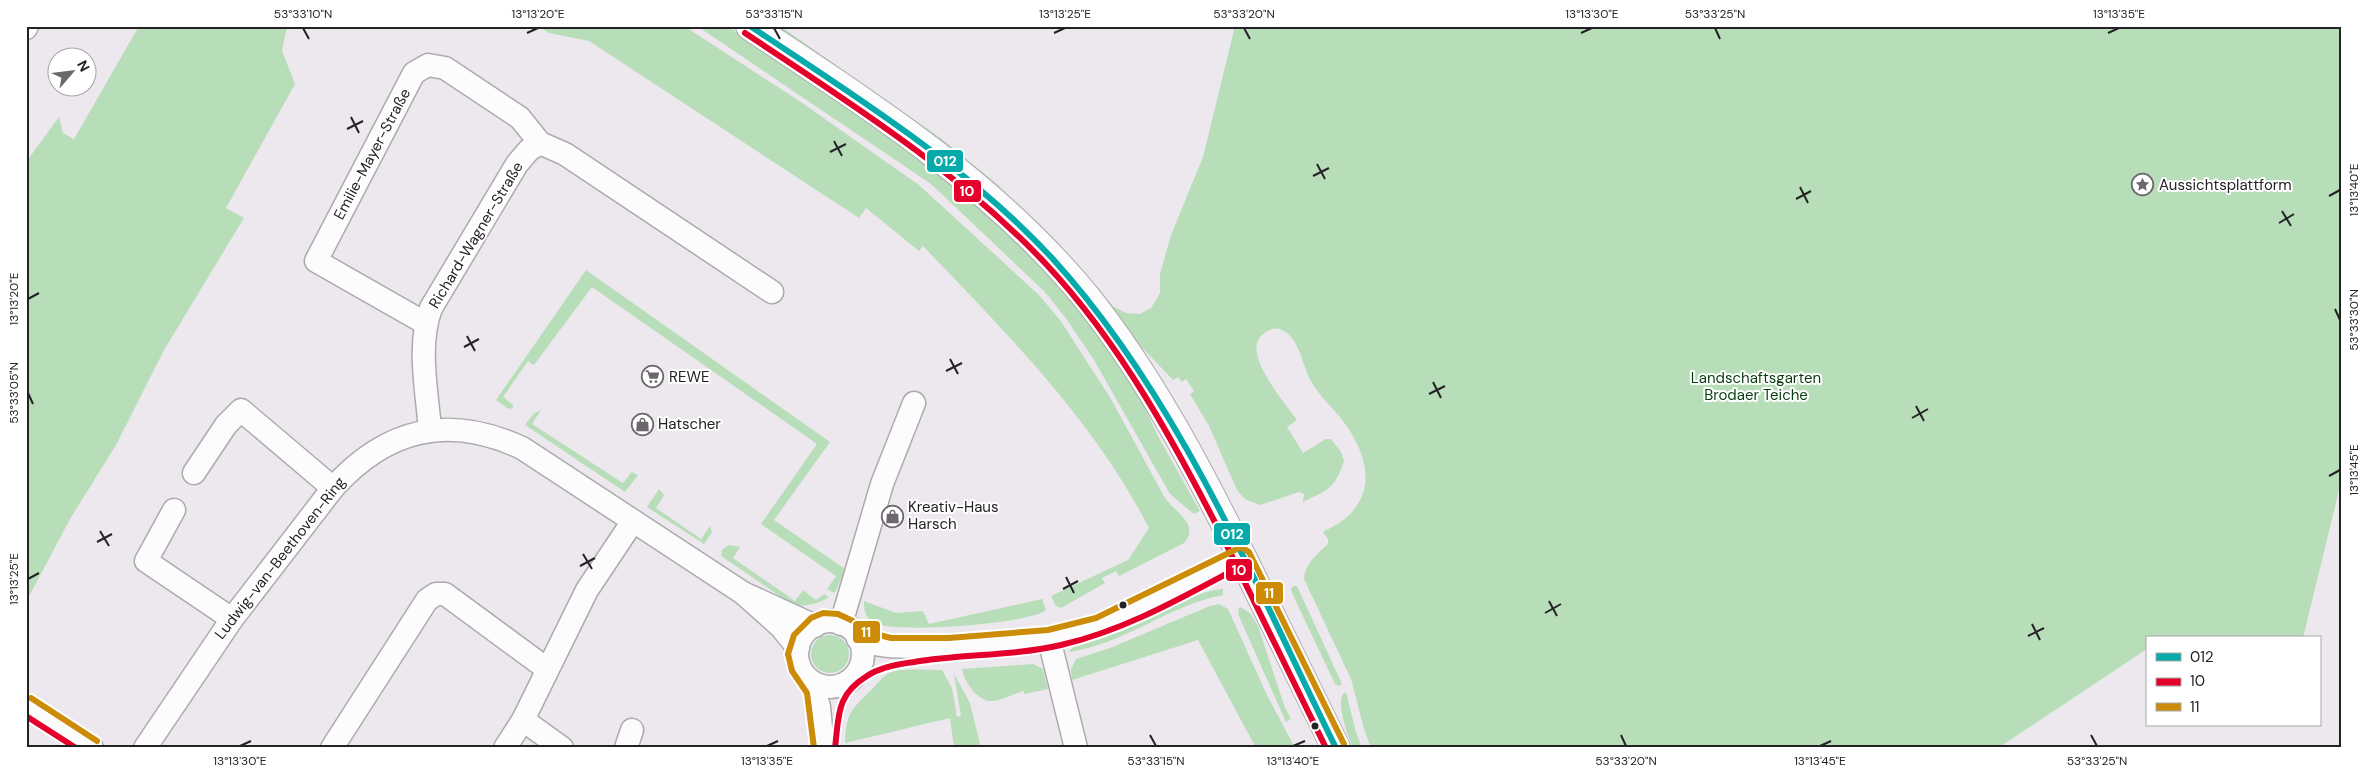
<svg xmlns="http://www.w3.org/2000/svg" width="2368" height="774" font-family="'DM Sans',sans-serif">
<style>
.green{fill:#b8deb9}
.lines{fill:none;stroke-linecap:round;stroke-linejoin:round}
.minor-casing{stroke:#adaaaf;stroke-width:25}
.major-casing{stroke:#adaaaf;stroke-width:30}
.minor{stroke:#fcfcfc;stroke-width:22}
.major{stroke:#fcfcfc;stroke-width:28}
.bus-1-casing{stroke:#fff;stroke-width:10}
.bus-2-casing{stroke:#fff;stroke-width:10}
.bus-3-casing{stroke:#fff;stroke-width:10}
.bus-1{stroke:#07aaab;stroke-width:6}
.bus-2{stroke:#e4002b;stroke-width:6}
.bus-3{stroke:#cd8c08;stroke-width:6}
.ticks{fill:none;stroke:#252226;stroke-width:2}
.bus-dot{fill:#252226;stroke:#fff;stroke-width:2}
.labels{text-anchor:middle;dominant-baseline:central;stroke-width:4;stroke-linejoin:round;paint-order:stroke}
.street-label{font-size:15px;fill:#252226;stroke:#fff}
.poi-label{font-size:15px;fill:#252226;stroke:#fff;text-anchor:start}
.park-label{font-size:15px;fill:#083e0e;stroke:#fff}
.line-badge{stroke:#fff;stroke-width:2}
.badge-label{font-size:14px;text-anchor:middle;font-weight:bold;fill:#fff}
.neatline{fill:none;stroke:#252226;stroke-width:2}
.ticks-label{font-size:12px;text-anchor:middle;fill:#252226}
</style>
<rect width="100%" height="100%" fill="#ece8ee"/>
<g class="green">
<path d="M139 26H287L282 51 295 84 226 208 244 218 164 350 116 445 70 519 26 602V162L59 117 63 133 74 139Z"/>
<path d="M538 26H684L798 100 919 185 1039 295 1060 320 1111 399 1165 498C1176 513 1200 524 1184 543L1119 576 1116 571 1102 578 1105 583 1061 608 1056 606 1051 596 1128 560 1149 528C1093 419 1007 334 923 246L919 251 866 208 859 218 589 41 549 33Z"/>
<path d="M697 26H727L874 123 981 205 1074 299 1136 389 1158 436 1200 511 1194 514 1170 494 1094 360 1065 317 1044 291 931 184Z"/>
<path d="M764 26H780L942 139 997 184 1053 238 1114 307 1126 313 1140 314 1151 308 1160 293V274L1171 235 1203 157 1235 26H2342V478L2303 638H2168L2166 636 2147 638V649L1998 748H1371L1364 729 1351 679 1304 579C1305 564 1317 554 1328 544V539L1323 532C1332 527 1344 521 1351 513 1378 484 1363 448 1343 421 1332 407 1318 395 1310 379 1302 365 1299 334 1279 329 1273 327 1267 331 1262 335 1241 353 1285 403 1297 420L1287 427 1303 453 1326 439H1331L1341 452 1344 461C1334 491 1326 490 1303 502L1304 494 1299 492 1260 505 1245 499 1237 490 1209 426 1190 394 1194 391 1186 379 1182 382 1178 377 1173 380 1128 333Z"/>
<path d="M586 270 830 442 774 520 845 569 837 589 834 593 827 589 836 576 761 524 817 444 592 287 534 365 528 361 503 397 513 405V408L509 409 496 400Z"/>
<path d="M541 410 532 424 623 483 632 472 638 475 625 492 525 425 533 414Z"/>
<path d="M659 489 664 495 656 508 701 539 710 526 712 532 704 544 647 507Z"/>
<path d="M729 545 740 547 733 558 795 601 803 590 816 600 824 594 829 597C817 604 807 607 793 605L721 556 722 550Z"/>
<path d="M1294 586H1297L1342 684 1339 686 1335 684 1292 593 1291 588Z"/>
<path d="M1223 589V595C1169 605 1123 645 1068 652 1080 639 1105 636 1122 629 1153 617 1190 592 1223 589Z"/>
<path d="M1042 599 1046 610C1030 624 894 634 874 623 865 618 864 610 864 601L896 613 923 611 929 624Z"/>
<path d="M1219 604 1228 609 1266 693 1295 748H1256L1198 640 1072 680 1071 669 1076 659 1110 648 1210 606Z"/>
<path d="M1241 607 1251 614 1258 626 1284 705 1291 719 1286 722 1238 614 1239 608Z"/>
<circle cx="830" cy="654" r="19"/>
<path d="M1033 664 1043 669 1048 689 1025 694 1023 691C1014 694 999 702 989 701 976 699 964 681 962 669Z"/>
<path d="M942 670 952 688 957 717 961 716 954 674 970 703 981 748H954L950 718 845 743C846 710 853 709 874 687 879 682 884 675 891 672 904 668 929 670 942 670Z"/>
<path d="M1346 692 1356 732 1362 748H1353C1348 736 1336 704 1343 694Z"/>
</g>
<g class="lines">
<defs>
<g id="minor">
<path d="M26 28 27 26"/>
<path d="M425 323 316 261 414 73 428 65 445 68 520 118 540 143"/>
<path d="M430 430C427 391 417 345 431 308L517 164 529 150 540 143 565 154 772 292"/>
<path d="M194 473 226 425 241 410 333 488"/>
<path d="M174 510 146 561 232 619"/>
<circle cx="830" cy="654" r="33"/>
<path d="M841 624 882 484 914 403"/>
<path d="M858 639C883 649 907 646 933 647 977 648 1038 645 1080 632 1136 615 1189 582 1241 556"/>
<path d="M1049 639 1076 748"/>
<path d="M798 648 781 627 743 593 815 626"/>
<path d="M812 682 819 707 823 748"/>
<path d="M26 705 92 748"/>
<path d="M523 720 562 748"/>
<path d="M145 748 232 619 333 488C387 428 448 414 522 448L743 593"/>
<path d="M332 748 427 600 436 594H445L547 669"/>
<path d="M505 748 523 720 587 590 633 521"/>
<path d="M626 748 632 730"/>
</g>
<path id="major" d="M750 26C870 106 994 184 1087 298 1150 377 1198 469 1243 559 1274 622 1305 685 1336 748"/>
</defs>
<use href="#minor" class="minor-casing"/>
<use href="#major" class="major-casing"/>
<use href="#minor" class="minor"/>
<use href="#major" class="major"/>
<defs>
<path id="bus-1" d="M750 26C855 96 966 165 1052 258 1178 396 1254 582 1336 748"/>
<g id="bus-2">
<path d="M745 33C850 103 958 171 1045 263 1122 345 1176 445 1226 544 1260 612 1293 680 1326 748"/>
<path d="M26 716 76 748"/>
<path d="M835 748C839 715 836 695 867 676 880 667 898 664 914 662 963 654 1013 656 1061 645 1127 630 1186 595 1245 564"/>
</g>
<g id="bus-3">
<path d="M31 698 97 741"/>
<path d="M814 748 807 693 792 671 788 654 794 635 811 618 823 613 838 614 853 621 863 631 891 638H949L1048 630 1096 618 1241 547 1249 552 1344 744"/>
</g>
</defs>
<use href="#bus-1" class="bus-1-casing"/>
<use href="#bus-2" class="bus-2-casing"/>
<use href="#bus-3" class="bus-3-casing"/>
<use href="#bus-1" class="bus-1"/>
<use href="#bus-2" class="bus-2"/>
<use href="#bus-3" class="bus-3"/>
</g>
<path class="ticks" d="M303 28 309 39M774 28 780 39M1244 28 1250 39M1715 28 1720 39M527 33 538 28M1054 33 1065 28M1581 33 1592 28M2108 33 2119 28M351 117 359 133M347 129 363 121M834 141 842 156M830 152 846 144M1317 164 1325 179M1313 176 1329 168M1800 187 1808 203M2329 196 2340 190M1796 199 1811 191M2282 211 2291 226M2279 223 2294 214M28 299 39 293M2335 309 2340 320M467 336 475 351M464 347 479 339M950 359 958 374M946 371 962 363M1433 382 1441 398M28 393 33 404M1429 394 1445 386M1916 406 1924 421M1912 418 1928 409M2329 476 2340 470M100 531 109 546M97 542 112 534M583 554 592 569M580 566 595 558M1066 577 1074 593M28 579 39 573M1063 589 1078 581M1549 601 1557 616M1545 613 1561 604M2032 624 2040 640M2028 636 2044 628M1150 735 1156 746M1621 735 1626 746M2091 735 2097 746M240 746 251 741M767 746 778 741M1293 746 1305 741M1820 746 1831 741"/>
<defs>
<symbol id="sight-ring" viewBox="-11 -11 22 22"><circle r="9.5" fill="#fff" stroke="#6b676c" stroke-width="1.5"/><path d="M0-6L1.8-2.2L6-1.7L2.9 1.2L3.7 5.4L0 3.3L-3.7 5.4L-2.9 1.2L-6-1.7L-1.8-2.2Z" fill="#6b676c"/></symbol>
<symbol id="supermarket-ring" viewBox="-11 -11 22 22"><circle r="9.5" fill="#fff" stroke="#6b676c" stroke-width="1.5"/><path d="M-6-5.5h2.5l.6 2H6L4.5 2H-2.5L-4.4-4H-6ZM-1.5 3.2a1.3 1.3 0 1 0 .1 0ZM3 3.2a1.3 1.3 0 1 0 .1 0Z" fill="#6b676c"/></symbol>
<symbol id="shop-ring" viewBox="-11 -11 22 22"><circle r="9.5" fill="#fff" stroke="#6b676c" stroke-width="1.5"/><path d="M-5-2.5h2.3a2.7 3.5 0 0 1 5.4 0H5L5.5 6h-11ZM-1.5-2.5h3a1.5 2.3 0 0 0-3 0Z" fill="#6b676c"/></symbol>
</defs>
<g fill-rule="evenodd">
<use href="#sight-ring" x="2130" y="172" width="25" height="25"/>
<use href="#supermarket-ring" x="640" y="364" width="25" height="25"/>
<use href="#shop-ring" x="630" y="412" width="25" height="25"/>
<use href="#shop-ring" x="880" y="504" width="25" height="25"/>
</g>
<g class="bus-dot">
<circle cx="1123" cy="605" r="4.5"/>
<circle cx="1315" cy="726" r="4.5"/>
</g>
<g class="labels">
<g class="street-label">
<text transform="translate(372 154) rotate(-62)">Emilie-Mayer-Straße</text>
<text transform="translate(476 235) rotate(-59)">Richard-Wagner-Straße</text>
<text transform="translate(280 558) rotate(-52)">Ludwig-van-Beethoven-Ring</text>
</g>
<g class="poi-label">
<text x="2159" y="185">Aussichtsplattform</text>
<text x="669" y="377">REWE</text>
<text x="658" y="424">Hatscher</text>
<text x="908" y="507">Kreativ-Haus<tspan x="908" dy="17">Harsch</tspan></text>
</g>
<g class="park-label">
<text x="1756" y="378">Landschaftsgarten<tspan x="1756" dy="17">Brodaer Teiche</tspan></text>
</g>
</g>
<g class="line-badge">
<rect x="926" y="149" width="38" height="24" rx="5" fill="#07aaab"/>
<rect x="953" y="179" width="29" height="24" rx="5" fill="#e4002b"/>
<rect x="1213" y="522" width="38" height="24" rx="5" fill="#07aaab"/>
<rect x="1225" y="558" width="28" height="24" rx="5" fill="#e4002b"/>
<rect x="1255" y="581" width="29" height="24" rx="5" fill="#cd8c08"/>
<rect x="852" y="620" width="29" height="24" rx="5" fill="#cd8c08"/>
</g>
<g class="badge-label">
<text x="945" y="166">012</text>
<text x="967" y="196">10</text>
<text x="1232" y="539">012</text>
<text x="1239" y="575">10</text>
<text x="1269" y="598">11</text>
<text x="866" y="637">11</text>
</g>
<rect width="2368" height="774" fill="none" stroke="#ffffff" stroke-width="55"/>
<rect x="2146" y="636" width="175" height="90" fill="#ffffff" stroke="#a8a7a8"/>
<rect x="2156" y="653" width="25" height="8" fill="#07aaab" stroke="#a8a7a8"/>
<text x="2190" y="662" font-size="15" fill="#252226">012</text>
<rect x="2156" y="678" width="25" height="8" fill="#e4002b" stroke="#a8a7a8"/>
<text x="2190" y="686" font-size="15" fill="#252226">10</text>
<rect x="2156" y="703" width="25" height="8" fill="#cd8c08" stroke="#a8a7a8"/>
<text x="2190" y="712" font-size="15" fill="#252226">11</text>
<g transform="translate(72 72) rotate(62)"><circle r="24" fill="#ffffff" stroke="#a8a7a8"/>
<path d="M0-4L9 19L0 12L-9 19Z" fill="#6b676c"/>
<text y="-8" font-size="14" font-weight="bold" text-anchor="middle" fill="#252226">N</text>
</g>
<rect x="28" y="28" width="2312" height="718" class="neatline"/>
<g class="ticks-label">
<text x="303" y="18">53°33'10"N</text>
<text x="538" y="18">13°13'20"E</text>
<text x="774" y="18">53°33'15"N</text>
<text x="1065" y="18">13°13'25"E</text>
<text x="1244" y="18">53°33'20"N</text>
<text x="1592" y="18">13°13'30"E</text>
<text x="1715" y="18">53°33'25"N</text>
<text x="2119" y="18">13°13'35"E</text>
<text transform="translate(2354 190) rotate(-90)" y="4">13°13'40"E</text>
<text transform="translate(14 299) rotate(-90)" y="4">13°13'20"E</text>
<text transform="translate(2354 320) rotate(-90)" y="4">53°33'30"N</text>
<text transform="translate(14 393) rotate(-90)" y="4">53°33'05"N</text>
<text transform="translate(2354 470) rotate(-90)" y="4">13°13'45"E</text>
<text transform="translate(14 579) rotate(-90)" y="4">13°13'25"E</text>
<text x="240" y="765">13°13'30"E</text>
<text x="767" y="765">13°13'35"E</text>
<text x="1156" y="765">53°33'15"N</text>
<text x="1293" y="765">13°13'40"E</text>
<text x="1626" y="765">53°33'20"N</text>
<text x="1820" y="765">13°13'45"E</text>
<text x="2097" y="765">53°33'25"N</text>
</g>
</svg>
